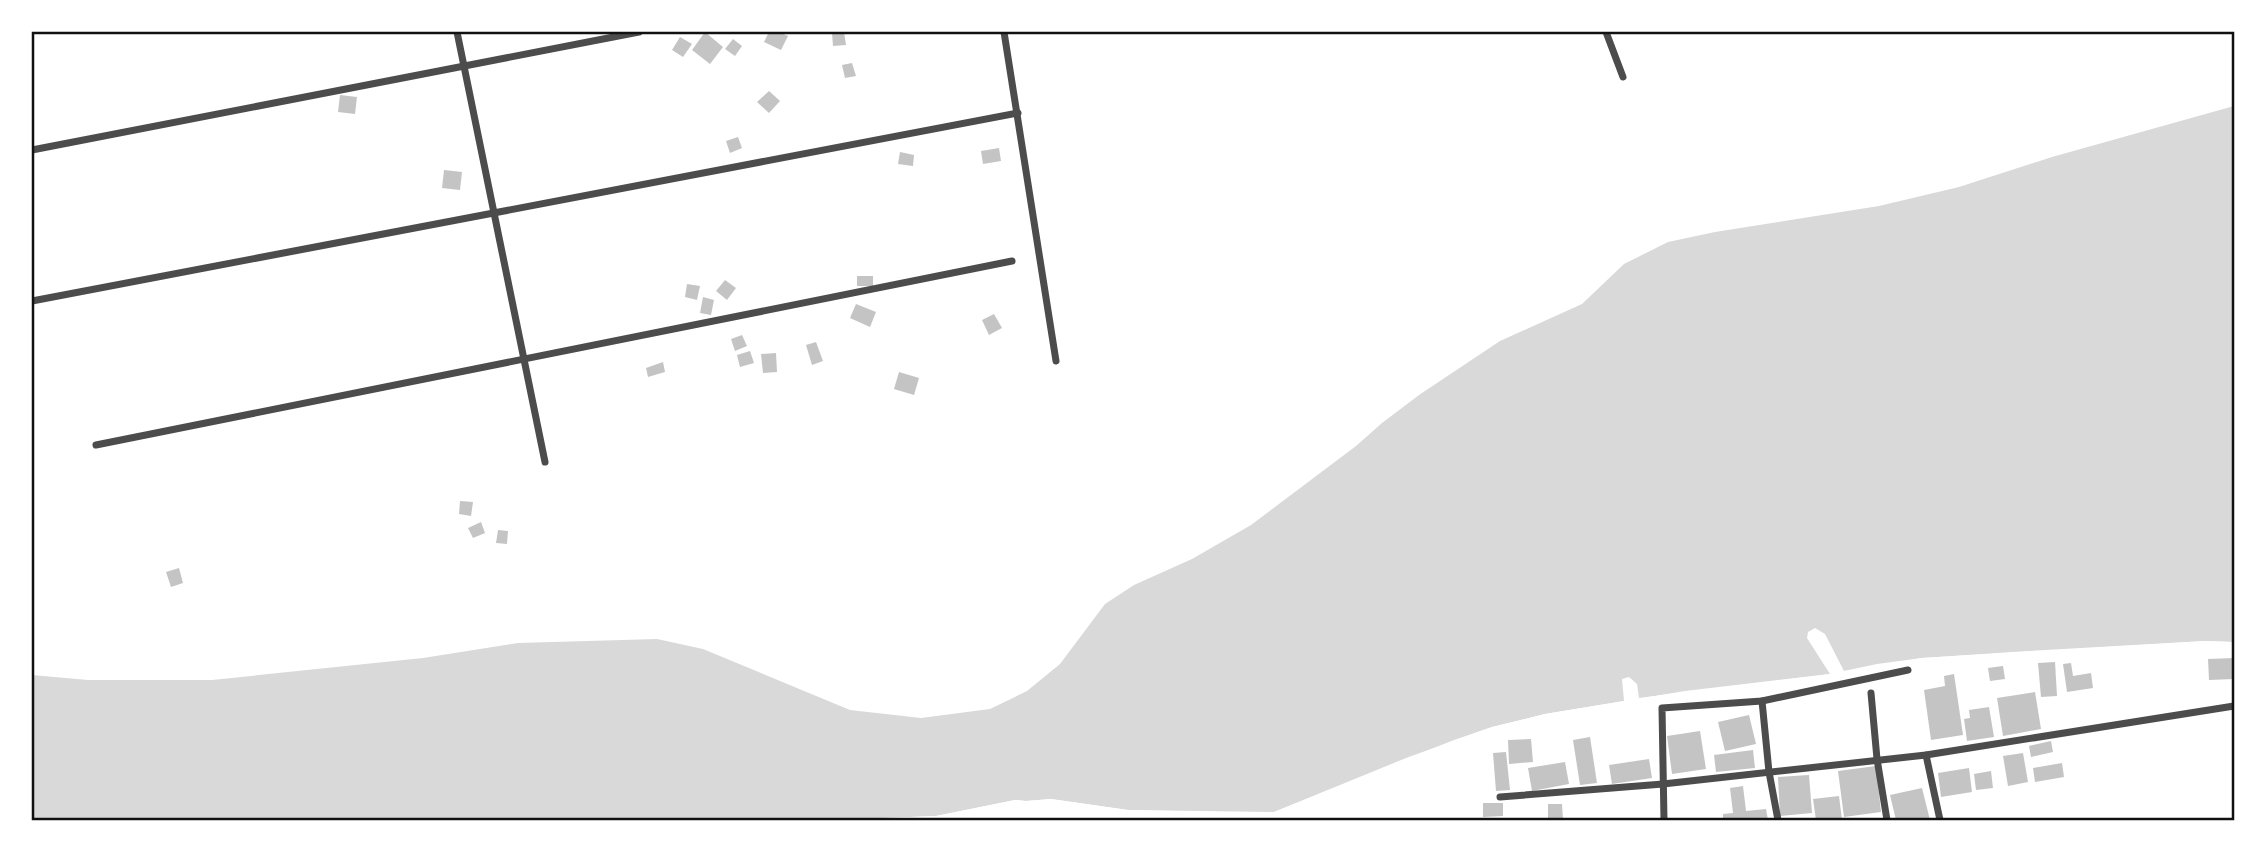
<svg xmlns="http://www.w3.org/2000/svg" width="2266" height="852" font-family="Helvetica,sans-serif">
<style>
.water{fill:#d9d9d9}
.pier{fill:#fff}
.building{fill:#c4c4c4}
.lines{fill:none;stroke-linecap:round;stroke-linejoin:round}
.minor{stroke:#4c4c4c;stroke-width:7}
.neatline{fill:none;stroke:#111;stroke-width:2.5}
</style>
<rect width="100%" height="100%" fill="#fff"/>
<path class="water" d="M2234 106V642L2205 641 1922 658 1877 664 1830 674 1685 691 1545 714 1492 727 1454 740 1274 812 1266 813 1128 810 1051 799 1026 801 1015 800 936 816 830 820H32V675L88 680H212L423 658 518 643 657 639 703 649 850 710 921 718 990 709 1027 691 1060 664 1105 604 1134 585 1192 559 1251 525 1356 446 1382 423 1419 395 1500 341 1582 304 1624 264 1668 242 1715 232 1879 206 1959 187 2052 157Z"/>
<path class="pier" d="M1815 628 1825 634 1844 671 1922 658 2028 651 2205 641 2234 642V646L2205 645 1923 662 1877 668 1831 677 1686 694 1545 717 1493 730 1407 762 1275 815 1266 817 1128 813 1051 803 1026 805 1015 803 936 820H830L936 816 1015 800 1026 801 1051 799 1128 810 1274 812 1406 758 1492 727 1545 714 1624 701 1622 679 1629 677 1637 684 1639 698 1830 674 1807 638 1808 632Z"/>
<g class="building">
<path d="M705 32 723 47 710 64 692 50Z"/>
<path d="M769 32H779L788 36 781 50 764 42Z"/>
<path d="M844 32 846 45 833 46 832 33Z"/>
<path d="M680 37 692 44 683 57 672 50Z"/>
<path d="M733 39 742 46 735 56 725 49Z"/>
<path d="M852 63 856 76 845 78 842 65Z"/>
<path d="M769 91 780 101 769 113 757 102Z"/>
<path d="M340 95 357 97 355 114 338 112Z"/>
<path d="M738 137 742 148 730 153 726 141Z"/>
<path d="M999 148 1001 161 983 164 981 151Z"/>
<path d="M900 152 914 155 913 166 898 164Z"/>
<path d="M444 170 462 172 460 190 442 188Z"/>
<rect x="857" y="276" width="16" height="10"/>
<path d="M725 280 736 288 727 300 716 291Z"/>
<path d="M687 284 700 286 697 300 685 297Z"/>
<path d="M703 297 714 300 711 315 700 313Z"/>
<path d="M856 304 876 312 870 327 850 318Z"/>
<path d="M994 314 1002 328 989 335 982 320Z"/>
<path d="M742 335 747 346 735 351 731 339Z"/>
<path d="M816 342 823 361 812 365 806 345Z"/>
<path d="M750 351 754 363 740 367 737 355Z"/>
<path d="M776 353 777 372 763 373 761 354Z"/>
<path d="M663 362 665 372 648 377 646 368Z"/>
<path d="M899 372 919 378 914 395 894 389Z"/>
<path d="M460 501 473 502 471 516 459 514Z"/>
<path d="M481 522 485 533 473 538 468 528Z"/>
<path d="M498 530 508 531 507 544 496 543Z"/>
<path d="M179 568 183 583 171 587 166 572Z"/>
<path d="M2234 658V679L2209 680 2208 659Z"/>
<path d="M2055 662 2057 696 2041 697 2038 663Z"/>
<path d="M2071 663 2073 676 2091 673 2093 688 2067 692 2063 664Z"/>
<path d="M2003 666 2005 679 1990 681 1988 668Z"/>
<path d="M1954 674 1963 735 1931 740 1924 690 1945 686 1944 676Z"/>
<path d="M2035 692 2041 729 2003 736 1997 698Z"/>
<path d="M1989 707 1994 737 1967 741 1964 719 1970 718 1969 710Z"/>
<path d="M1749 715 1756 744 1725 751 1718 722Z"/>
<path d="M1700 731 1706 769 1672 774 1667 736Z"/>
<path d="M1590 737 1597 783 1580 785 1573 740Z"/>
<path d="M1531 739 1533 762 1509 764 1508 740Z"/>
<path d="M2051 741 2053 752 2031 757 2029 746Z"/>
<path d="M1753 750 1755 768 1716 772 1714 755Z"/>
<path d="M1506 752 1510 790 1496 791 1493 753Z"/>
<path d="M2023 753 2028 782 2008 786 2003 756Z"/>
<path d="M1649 759 1652 778 1612 784 1609 765Z"/>
<path d="M1565 762 1569 784 1532 791 1528 768Z"/>
<path d="M2062 763 2064 777 2035 782 2033 768Z"/>
<path d="M1876 766 1881 812 1844 817 1838 771Z"/>
<path d="M1969 768 1972 792 1941 797 1938 773Z"/>
<path d="M1991 771 1993 788 1976 790 1974 774Z"/>
<path d="M1809 775 1812 813 1780 816 1778 777Z"/>
<path d="M1743 786 1746 811 1766 809 1768 820H1723V814L1733 813 1730 788Z"/>
<path d="M1922 788 1930 820H1896L1890 795Z"/>
<path d="M1839 796 1842 820H1816L1813 799Z"/>
<path d="M1483 803H1503V816L1483 817Z"/>
<path d="M1548 804H1562L1563 820H1548Z"/>
</g>
<g class="lines">
<g class="minor">
<path d="M457 32 545 462"/>
<path d="M1004 32 1056 361"/>
<path d="M1606 32 1623 77"/>
<path d="M32 150 639 32"/>
<path d="M32 301 1018 113"/>
<path d="M96 445 1012 261"/>
<path d="M1871 693 1877 759 1887 820"/>
<path d="M1762 701 1769 772 1778 820"/>
<path d="M1926 755 1940 820"/>
<path d="M1500 797 1663 784 1926 755 2234 706"/>
<path d="M1664 820 1662 708 1762 701 1908 670"/>
</g>
</g>
<rect width="2266" height="852" fill="none" stroke="#ffffff" stroke-width="66"/>
<rect x="33" y="33" width="2200" height="786" class="neatline"/>
</svg>
